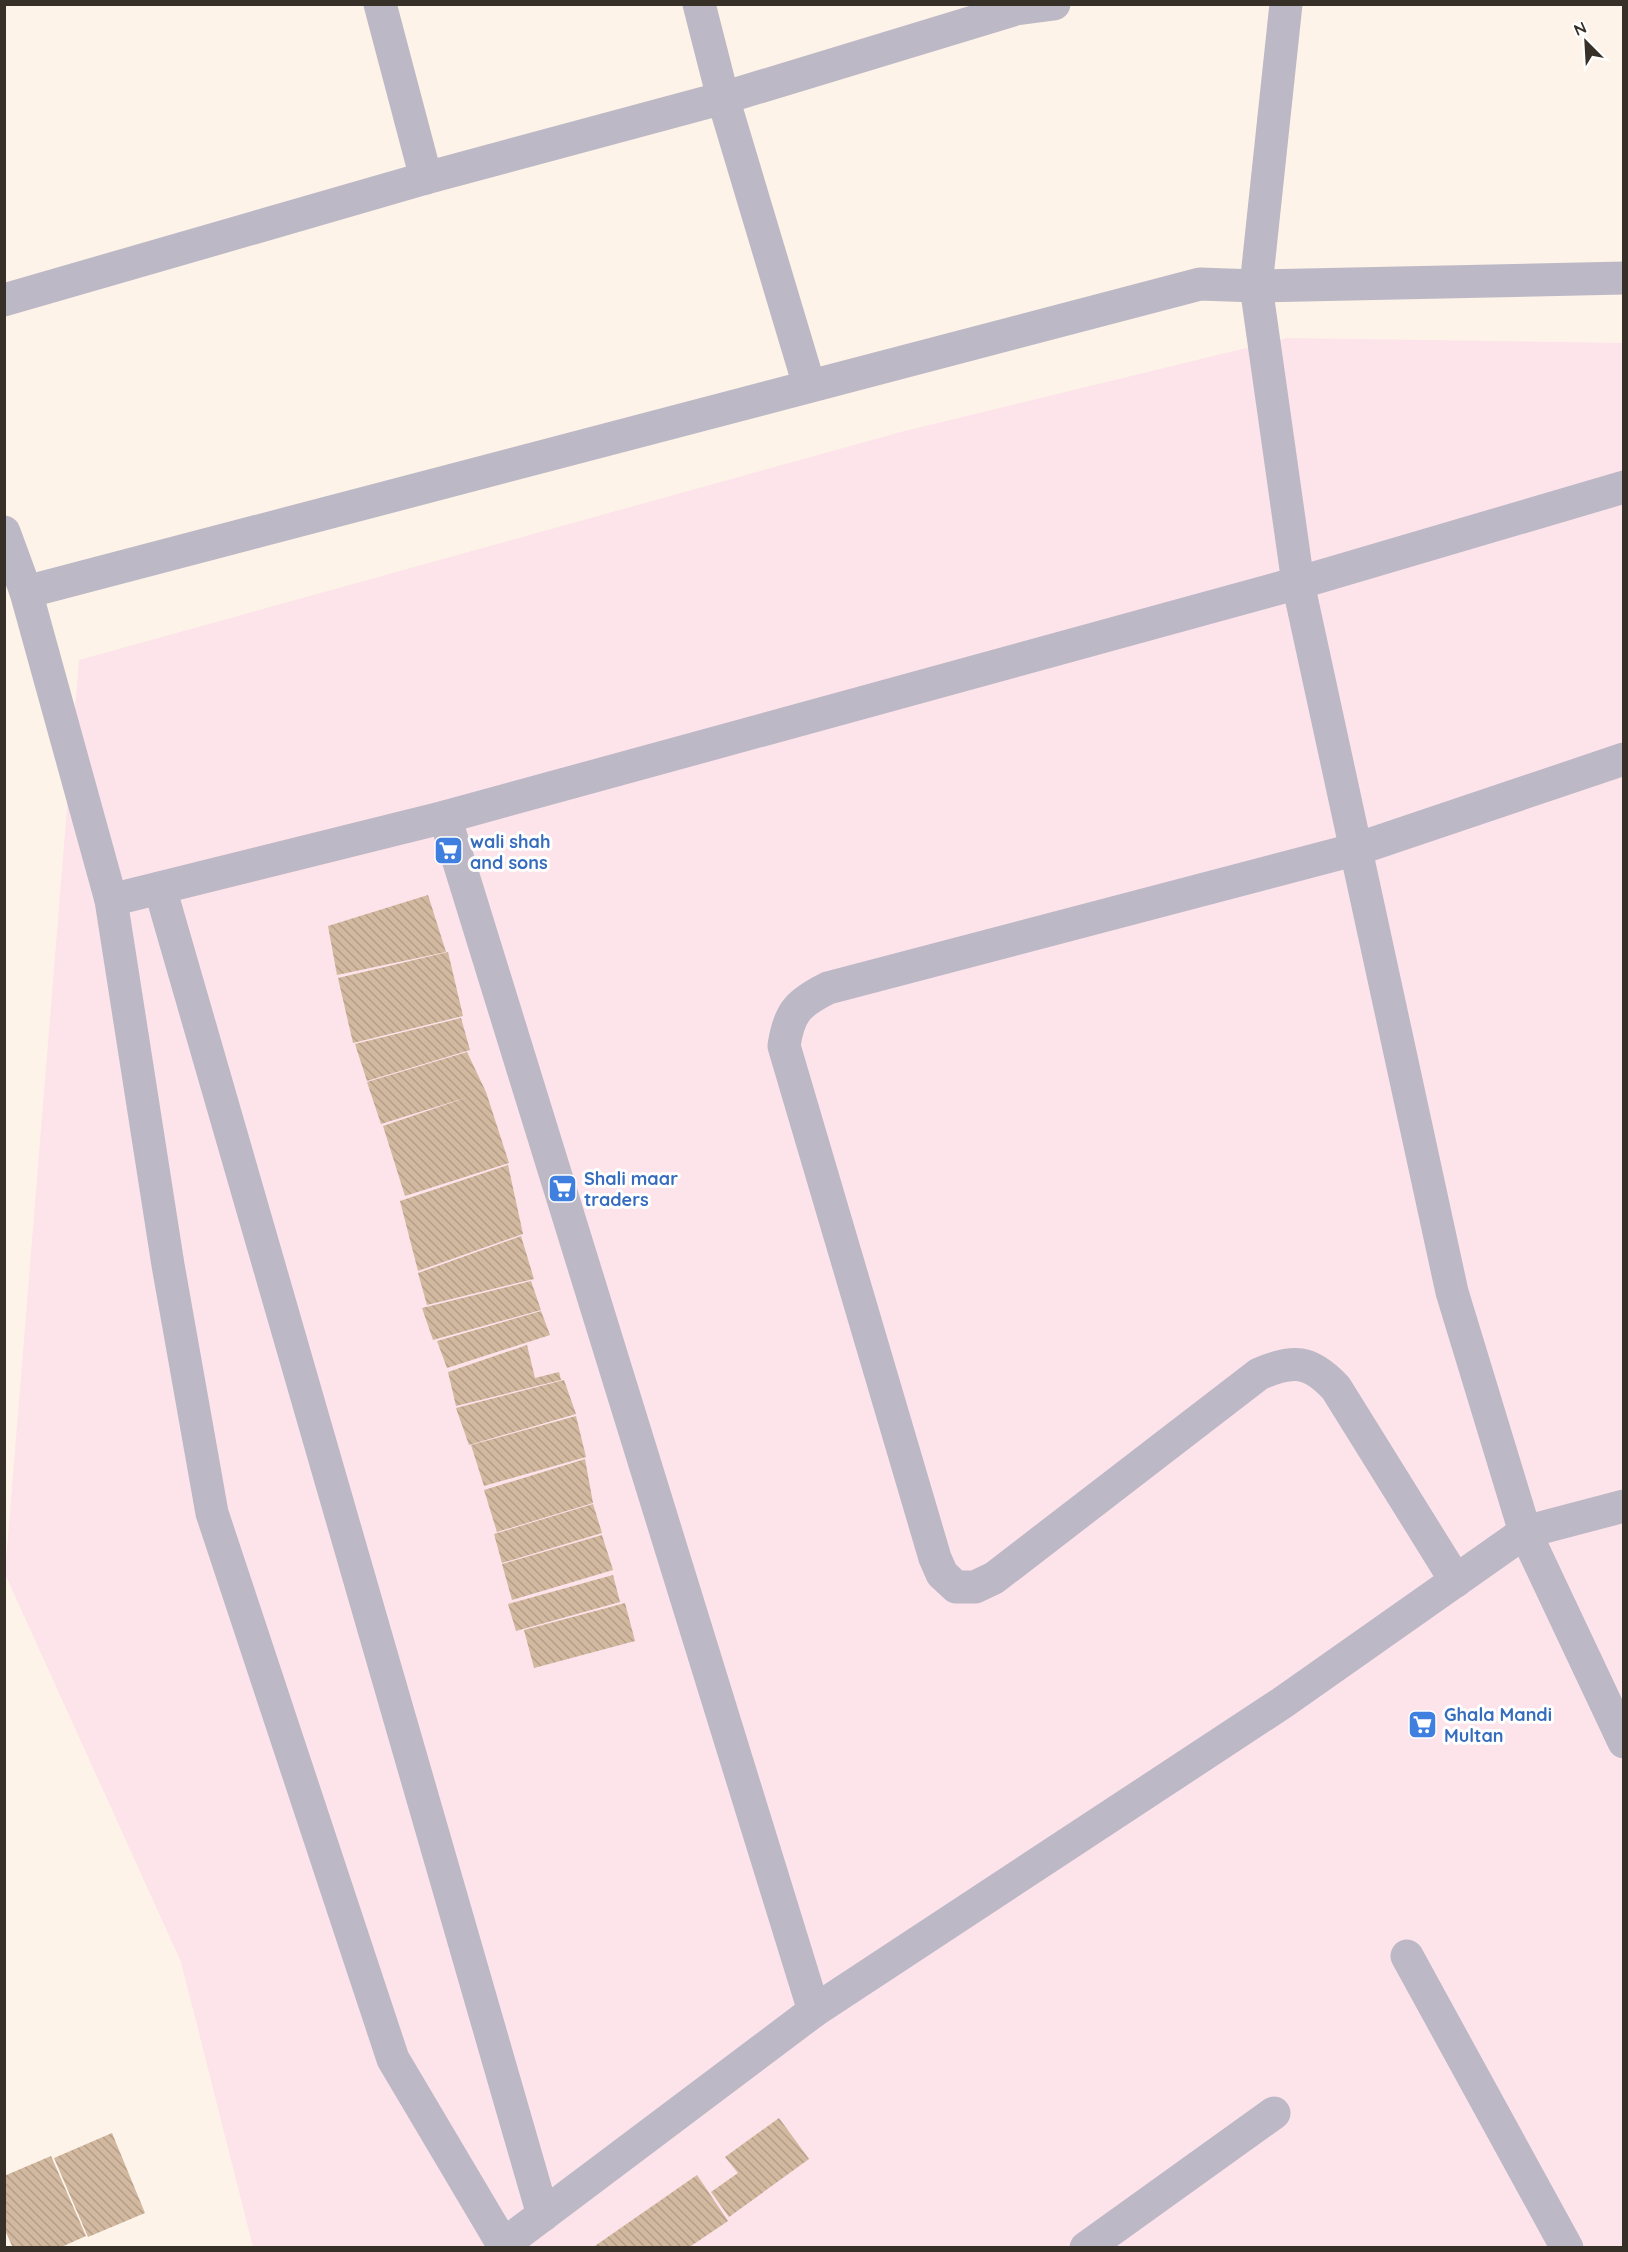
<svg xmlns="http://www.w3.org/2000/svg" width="1628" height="2252" font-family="Quicksand,sans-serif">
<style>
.commercial{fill:#fde3ea}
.building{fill:url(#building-back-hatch)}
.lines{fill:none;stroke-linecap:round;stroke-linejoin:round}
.minor{stroke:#bcb8c6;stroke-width:33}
.labels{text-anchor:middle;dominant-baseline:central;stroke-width:6;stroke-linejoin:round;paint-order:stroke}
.shop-label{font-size:18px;font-weight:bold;fill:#366cbe;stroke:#fff;text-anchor:start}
</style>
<defs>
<pattern id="building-back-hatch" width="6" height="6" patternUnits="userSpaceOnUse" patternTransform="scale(1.5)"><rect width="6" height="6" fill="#d1b89f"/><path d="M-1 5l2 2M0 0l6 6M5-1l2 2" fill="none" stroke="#b49e89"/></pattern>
</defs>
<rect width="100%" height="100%" fill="#fef3e8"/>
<path class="commercial" d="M1287 338 1623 343V2247H253L181 1962 5 1574 79 660 901 432Z"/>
<g class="building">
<path d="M428 895 446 952 337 975 328 926Z"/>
<path d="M448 952 463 1016 353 1043 338 978Z"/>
<path d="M461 1018 470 1050 367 1081 355 1044Z"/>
<path d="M467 1052 486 1092 509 1163 405 1196 383 1126 468 1097 381 1124 367 1082Z"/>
<path d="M508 1165 523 1234 418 1271 400 1201Z"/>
<path d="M521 1236 534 1279 427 1305 418 1273Z"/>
<path d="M531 1281 541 1310 433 1340 422 1308Z"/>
<path d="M541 1311 550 1335 447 1368 437 1341Z"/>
<path d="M527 1345 535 1378 559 1372 561 1380 456 1406 448 1372Z"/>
<path d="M564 1380 576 1414 469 1445 456 1408Z"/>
<path d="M576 1416 586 1457 484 1486 471 1445Z"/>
<path d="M585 1459 593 1503 497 1532 484 1490Z"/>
<path d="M593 1504 602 1533 502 1563 494 1534Z"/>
<path d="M602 1535 613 1570 512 1600 502 1564Z"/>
<path d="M613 1575 620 1602 516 1631 508 1604Z"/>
<path d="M625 1603 635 1641 534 1668 524 1630Z"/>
<path d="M779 2118 809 2159 729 2217 711 2192 738 2173 725 2157Z"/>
<path d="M112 2133 145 2213 88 2237 54 2158Z"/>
<path d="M51 2156 86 2236 59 2248H13L4 2228V2176Z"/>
<path d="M697 2175 728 2221 688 2248H592Z"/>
</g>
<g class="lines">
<g class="minor">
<path d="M380 4 426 178"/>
<path d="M699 4 723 98 809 385"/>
<path d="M1286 4 1256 286 1298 583 1452 1292 1525 1532 1624 1742"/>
<path d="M4 300 426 178 723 98 1016 9 1054 4"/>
<path d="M4 532 26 592 111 900 168 1265 212 1513 393 2059 505 2248"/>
<path d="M26 592 1200 284 1256 286 1624 278"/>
<path d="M445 817 814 2011"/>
<path d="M160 888 543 2215"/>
<path d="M111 900 445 817 1298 583 1624 487"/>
<path d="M1456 1581 1336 1388C1310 1360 1293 1359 1259 1374L994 1578 975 1587H956L942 1574 935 1558 784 1046C789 1012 798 1003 828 988L1357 849 1624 759"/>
<path d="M1407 1956 1567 2248"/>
<path d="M503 2245 814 2011 1282 1703 1525 1532 1624 1506"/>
<path d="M1086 2248 1274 2113"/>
</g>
</g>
<defs>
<symbol id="supermarket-square" viewBox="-11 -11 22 22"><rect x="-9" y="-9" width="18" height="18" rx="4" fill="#3f7fe0" stroke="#fff"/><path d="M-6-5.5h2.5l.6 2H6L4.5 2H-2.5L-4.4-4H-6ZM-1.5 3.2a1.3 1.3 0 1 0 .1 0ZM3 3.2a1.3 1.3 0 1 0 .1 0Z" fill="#fff"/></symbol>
</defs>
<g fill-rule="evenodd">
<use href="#supermarket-square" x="432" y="834" width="33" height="33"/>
<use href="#supermarket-square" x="546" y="1172" width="33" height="33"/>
<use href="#supermarket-square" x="1406" y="1708" width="33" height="33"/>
</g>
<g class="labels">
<g class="shop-label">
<text x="470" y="841">wali shah<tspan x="470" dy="21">and sons</tspan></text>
<text x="584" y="1178">Shali maar<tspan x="584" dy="21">traders</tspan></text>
<text x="1444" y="1714">Ghala Mandi<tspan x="1444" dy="21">Multan</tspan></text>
</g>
</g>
<rect width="1628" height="2252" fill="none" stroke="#373029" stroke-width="12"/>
<g transform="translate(1586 42) rotate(336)" stroke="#ffffff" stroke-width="4.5" paint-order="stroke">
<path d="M0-4.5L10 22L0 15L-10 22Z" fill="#373029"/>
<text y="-9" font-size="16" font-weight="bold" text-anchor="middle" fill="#373029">N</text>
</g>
</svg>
